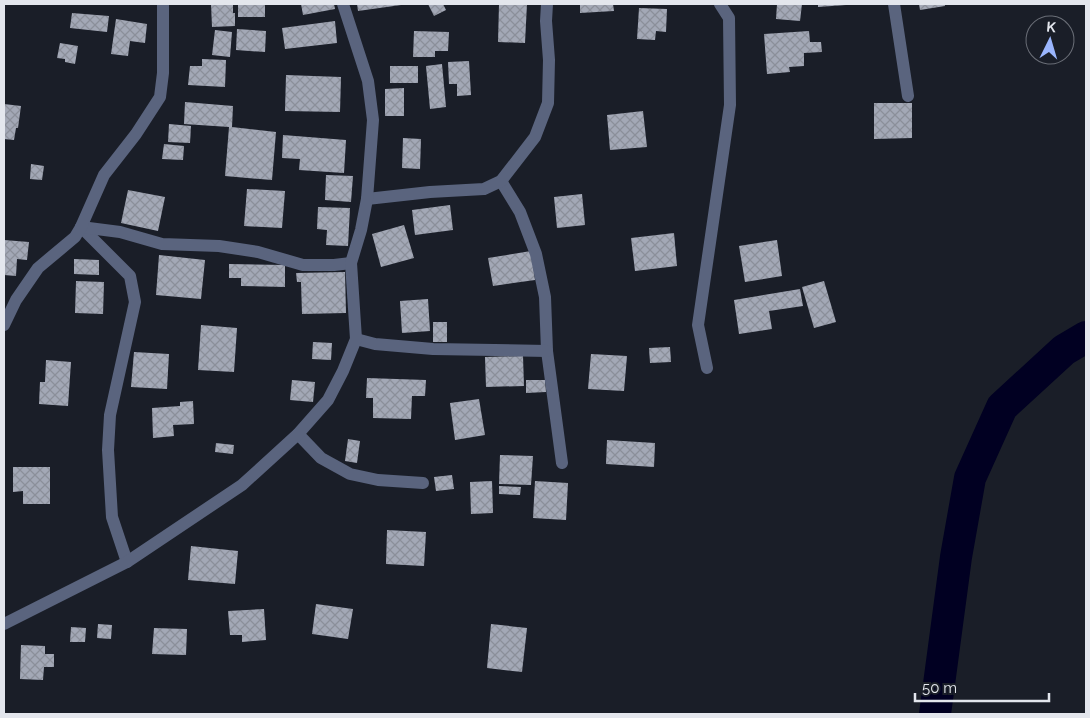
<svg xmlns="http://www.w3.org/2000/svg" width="1090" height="718" font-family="Raleway,sans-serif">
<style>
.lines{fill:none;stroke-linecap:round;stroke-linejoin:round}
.river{stroke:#010022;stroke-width:32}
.building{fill:url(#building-cross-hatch)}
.minor{stroke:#5a647e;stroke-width:12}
</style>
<defs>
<pattern id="building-cross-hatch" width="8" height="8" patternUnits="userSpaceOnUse" patternTransform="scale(1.25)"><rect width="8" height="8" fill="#a3a8b6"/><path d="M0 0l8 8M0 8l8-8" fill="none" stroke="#8b8f9a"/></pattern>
</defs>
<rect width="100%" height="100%" fill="#1a1e28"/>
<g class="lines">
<path class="river" d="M935 714 956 557 970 478 1002 407 1064 350 1086 337"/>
</g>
<g class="building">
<path d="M211 4H233V13H235V26L212 27Z"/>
<rect x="238" y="4" width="27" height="13"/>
<path d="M301 4H334L335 9 303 15Z"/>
<path d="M357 4H401V5L358 11Z"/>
<path d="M428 4H443L446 10 434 16Z"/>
<path d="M499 4H527L525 43 498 42Z"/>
<path d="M580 4H613L614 11 580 13Z"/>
<path d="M777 4H802L800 21 776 19Z"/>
<path d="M818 4H846V5L818 7Z"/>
<path d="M919 4H945V6L920 10Z"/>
<path d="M639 8 667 9 666 32 656 31 655 40 637 39Z"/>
<path d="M72 13 109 16 107 32 70 28Z"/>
<path d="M116 19 147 24 145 43 130 41 128 56 111 54Z"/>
<path d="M335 21 337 43 285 49 282 28Z"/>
<path d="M237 29 266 31 265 52 236 50Z"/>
<path d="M215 30 232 32 230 57 212 55Z"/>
<path d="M414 31 449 32 448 51H435V57H413Z"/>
<path d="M809 31 810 42H821L822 52 804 53V66L789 67 790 72 767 74 764 34Z"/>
<path d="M60 43 78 46 75 64 65 62V59L57 58Z"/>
<path d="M202 59 226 60 225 87 188 85 190 66H202Z"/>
<path d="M469 61 471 95 457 96V84H449L448 62Z"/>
<path d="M442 64 446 107 430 109 426 66Z"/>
<rect x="390" y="66" width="28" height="17"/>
<path d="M286 75 341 77 340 112 285 111Z"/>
<path d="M404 88V116H385V89Z"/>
<path d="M185 102 233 106 232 127 276 132 272 180 225 176 229 127 184 124Z"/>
<path d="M874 103H912V138L874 139Z"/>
<path d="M4 104 21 106 18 128H16L14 140 4 139Z"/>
<path d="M643 111 647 147 610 150 607 115Z"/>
<path d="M169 124 191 126 190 143 168 142Z"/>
<path d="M283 135 346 140 344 173 299 170 300 159 282 158Z"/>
<path d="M403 138 421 139 420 169 402 168Z"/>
<path d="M164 144 184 146 183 160 162 159Z"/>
<path d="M31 164 44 166 42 180 30 179Z"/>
<path d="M326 175 353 176 351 202 325 200Z"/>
<path d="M247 189 285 191 282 228 244 226Z"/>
<path d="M128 190 165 197 158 231 121 223Z"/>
<path d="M582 194 585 225 557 228 554 197Z"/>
<path d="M450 205 453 230 415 235 412 210Z"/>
<path d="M318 207 350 208 348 246 326 245 327 230 317 229Z"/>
<path d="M404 225 414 258 381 267 372 234Z"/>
<path d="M674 233 677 266 635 271 631 238Z"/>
<path d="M4 240 29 242 27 260 17 259 16 276 4 275Z"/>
<path d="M777 240 782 276 745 282 739 246Z"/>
<path d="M531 251 535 280 493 286 488 258Z"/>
<path d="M159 255 205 260 201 299 156 295Z"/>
<path d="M74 259 99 260V275L74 274Z"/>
<path d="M229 264 285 265V287L241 286V278H229Z"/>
<path d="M345 272 346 313 302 314 301 282H297L296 273Z"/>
<path d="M76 281 104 282 103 314 75 313Z"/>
<path d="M824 281 836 322 814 328 802 287Z"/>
<path d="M800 289 803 306 769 311 772 329 739 334 734 300Z"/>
<path d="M428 299 430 331 402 333 400 301Z"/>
<rect x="433" y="322" width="14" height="20"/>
<path d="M201 325 237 328 234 372 198 370Z"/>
<path d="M313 342 332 343 331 360 312 359Z"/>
<path d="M670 347 671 362 650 363 649 348Z"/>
<path d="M134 352 169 354 167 389 131 387Z"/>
<path d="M591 354 627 356 624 391 588 389Z"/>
<path d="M523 356 524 386 486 387 485 357Z"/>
<path d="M46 360 71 362 68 406 39 404 40 382H45Z"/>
<path d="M367 378 426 380 425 396H412L411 419 373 418V398H366Z"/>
<path d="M292 380 315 382 313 402 290 400Z"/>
<path d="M526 380H545L546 392 526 393Z"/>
<path d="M479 399 485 435 455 440 450 403Z"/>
<path d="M193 401 194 424 173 425 174 436 153 438 152 408 180 406V402Z"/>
<path d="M348 439 360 441 357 463 345 461Z"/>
<path d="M607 440 655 443 654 467 606 464Z"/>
<path d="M216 443 234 445 233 454 215 452Z"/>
<path d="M500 455 533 456 531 485 499 484Z"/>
<path d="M13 467H50V504H23V491L13 492Z"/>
<path d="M452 475 454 489 436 491 434 477Z"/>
<path d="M492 481 493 513 471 514 470 482Z"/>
<path d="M535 481 568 483 566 520 533 518Z"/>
<path d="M499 486 521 487 520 495 499 494Z"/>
<path d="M387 530 426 532 424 566 386 564Z"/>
<path d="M191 546 238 551 235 584 188 580Z"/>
<path d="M316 604 353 609 348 639 312 634Z"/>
<path d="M264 609 266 640 242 642V635H230L228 611Z"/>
<path d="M98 624 112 625 111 639 97 638Z"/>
<path d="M491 624 527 628 522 672 487 668Z"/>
<path d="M71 627 86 628 85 642H70Z"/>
<path d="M154 628 187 629 186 655 152 654Z"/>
<path d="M21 645 45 646V654H54V667H44L43 680 20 679Z"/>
</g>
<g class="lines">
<g class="minor">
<path d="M894 4 908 96"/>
<path d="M501 181 520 212 536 254 545 297 547 351 562 463"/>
<path d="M367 199 430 192 484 189 501 181 535 137 548 103 549 60 546 21 547 4"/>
<path d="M81 227 130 276 135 302 110 415 108 450 112 517 127 562"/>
<path d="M81 227 120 232 162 244 219 246 258 252 303 265H334L351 263"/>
<path d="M4 325 16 300 38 268 75 237 81 227 104 175 136 134 160 97 163 73V4"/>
<path d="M356 339 375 344 433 349 547 351"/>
<path d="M707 368 698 325 730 105 729 18 720 4"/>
<path d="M298 434 321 458 350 474 378 480 423 483"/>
<path d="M4 624 127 562 242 485 298 434 328 400 343 371 356 339 351 263 361 230 367 199 373 120 368 81 343 4"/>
</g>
</g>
<rect width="1090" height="718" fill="none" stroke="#e3e6ed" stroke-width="10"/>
<g transform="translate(1050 40) rotate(5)"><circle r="24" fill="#1a1e28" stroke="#6a6e77"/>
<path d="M0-4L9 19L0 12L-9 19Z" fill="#9ab5fd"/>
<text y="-8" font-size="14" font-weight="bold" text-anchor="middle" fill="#e3e6ed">K</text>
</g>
<path d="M915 693v8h134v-8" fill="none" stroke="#e3e6ed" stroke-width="2.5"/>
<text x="922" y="693" font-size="15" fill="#e3e6ed" stroke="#1a1e28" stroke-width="4" paint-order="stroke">50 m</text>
</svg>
